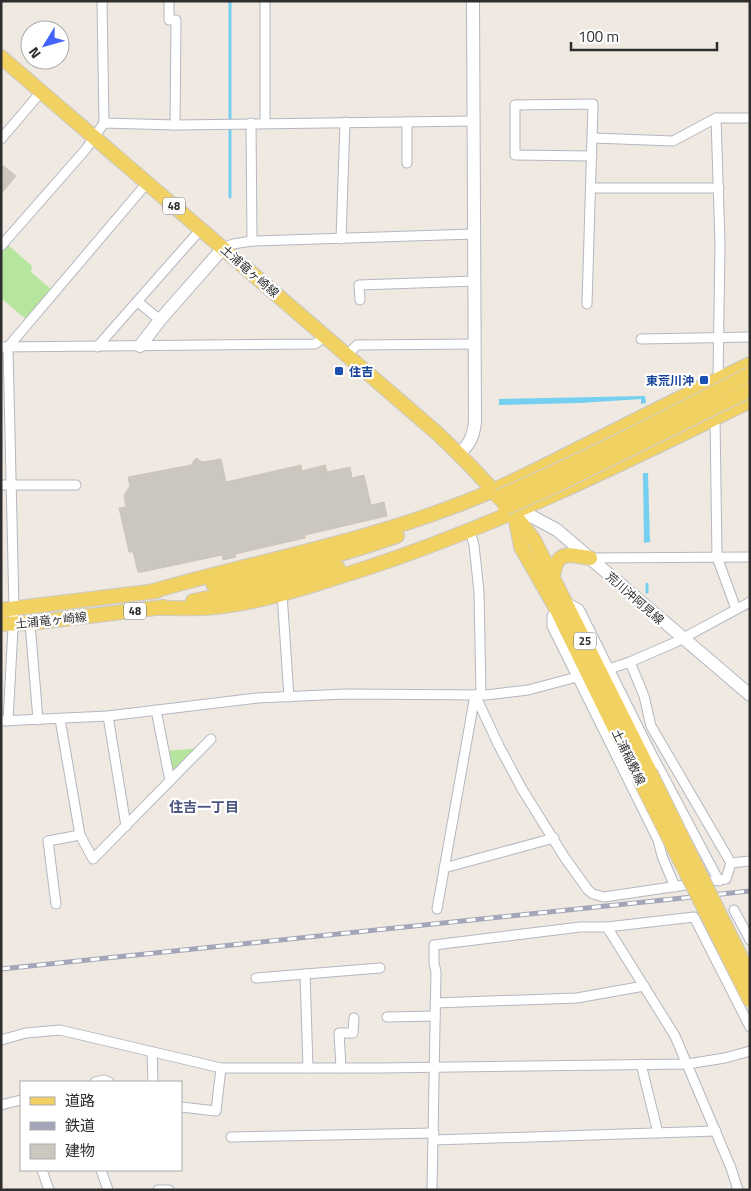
<svg xmlns="http://www.w3.org/2000/svg" width="751" height="1191" font-family="'Titillium Web','Noto Sans JP',sans-serif">
<style>
.green{fill:#b6e59e}
.water{fill:#75cff0}
.lines{fill:none;stroke-linecap:round;stroke-linejoin:round}
.stream{stroke:#75cff0;stroke-width:3}
.building{fill:#cbc7bf;stroke:#cbc5ba}
.street-casing{stroke:#b4b7c1;stroke-width:11}
.secondary-casing{stroke:#b4b7c1;stroke-width:14}
.primary-casing{stroke:#c9c9c9;stroke-width:16}
.street{stroke:#fff;stroke-width:9}
.secondary{stroke:#fff;stroke-width:12}
.primary{stroke:#f2d163;stroke-width:14}
.rail-casing{stroke:#a3a6b8;stroke-width:5}
.rail{stroke:#fff;stroke-width:3;stroke-dasharray:9;stroke-linecap:butt}
.primary-bridge-casing{stroke:#c9c9c9;stroke-width:16;stroke-linecap:butt}
.primary-bridge{stroke:#f2d163;stroke-width:14}
.transit-dot{fill:#1a4fb4;stroke:#fff;stroke-width:2}
.labels{text-anchor:middle;dominant-baseline:central;stroke-width:4.5;stroke-linejoin:round;paint-order:stroke}
.shield{fill:#fff;stroke:#6d6d6d;stroke-width:1}
.shield-label{font-size:11px;font-weight:bold;fill:#2e2e2e}
.street-label{font-size:12px;fill:#2e2e2e;stroke:#fff}
.transit-label{font-size:12px;font-weight:bold;fill:#164399;stroke:#fff;text-anchor:start}
.neighbourhood-label{font-size:14px;font-weight:bold;fill:#4d5680;stroke:#fff}
</style>
<rect width="100%" height="100%" fill="#efe9e1"/>
<g class="green">
<path d="M8 245 32 266 31 272 52 290 27 320 1 298V252Z"/>
<path d="M202 748 170 781 164 751Z"/>
</g>
<g class="water">
<path d="M645 396 646 403 641 404V399L580 403 499 405V399Z"/>
<path d="M643 473H648L650 542 644 543Z"/>
</g>
<g class="lines">
<g class="stream">
<path d="M230 197V1"/>
<path d="M647 592V584"/>
</g>
</g>
<g class="building">
<path d="M1 164 16 176 1 194Z"/>
<path d="M196 458 202 462 221 459 226 482 301 465 302 471 325 465 327 472 350 467 352 478 364 475 371 505 384 502 387 516 305 535V538L235 554 236 557 223 560 222 555 142 572H138L133 552H129L119 508 126 507 124 495 130 486 128 477 191 465Z"/>
</g>
<g class="lines">
<defs>
<g id="street">
<path d="M102 1 104 123"/>
<path d="M169 1V20H176L175 125"/>
<path d="M716 118 720 243 718 379"/>
<path d="M251 123 252 241"/>
<path d="M265 123V1"/>
<path d="M593 138 673 141 716 118H750"/>
<path d="M1 139 41 92"/>
<path d="M407 163V122"/>
<path d="M591 188H719"/>
<path d="M341 239 345 122"/>
<path d="M1 246 86 149 104 123 175 125 473 121"/>
<path d="M223 248 233 244 252 241 474 234"/>
<path d="M360 300 359 285 475 281"/>
<path d="M138 302 160 320"/>
<path d="M587 304 593 104 515 105V155L592 156"/>
<path d="M641 339 750 337"/>
<path d="M1 347 315 344 325 336"/>
<path d="M97 347 201 229"/>
<path d="M347 355 357 345 475 344"/>
<path d="M715 418 717 557 736 609"/>
<path d="M1 485H76"/>
<path d="M470 531 474 545 479 592 481 695"/>
<path d="M590 558 750 557"/>
<path d="M282 594 289 697"/>
<path d="M566 602 579 609 650 751 719 881"/>
<path d="M557 610 552 616V626L658 840 662 856 675 887"/>
<path d="M30 623 38 720"/>
<path d="M609 669 630 662"/>
<path d="M475 695 499 746 522 789 565 858 588 890 593 894 604 897 726 879 731 863 651 726 644 696 630 662 676 642 750 602"/>
<path d="M156 710 170 781"/>
<path d="M108 716 126 826"/>
<path d="M60 719 80 835 93 859 211 739"/>
<path d="M1 721 108 716 257 698 346 694 486 695 528 690 577 677"/>
<path d="M8 721 14 609 8 347 147 183"/>
<path d="M731 863 750 861"/>
<path d="M444 868 554 838"/>
<path d="M56 904 48 841 80 835"/>
<path d="M437 909 475 695"/>
<path d="M734 910 750 940"/>
<path d="M607 927 675 1036 731 1168 738 1190"/>
<path d="M305 974 308 1068"/>
<path d="M256 978 380 968"/>
<path d="M435 1003 577 998 644 986"/>
<path d="M387 1017 435 1016"/>
<path d="M1 1040 26 1033 60 1030 221 1068H380L687 1064 725 1058 750 1051"/>
<path d="M152 1052 153 1082"/>
<path d="M641 1064 658 1133"/>
<path d="M341 1068 339 1033H353L354 1018"/>
<path d="M95 1082 104 1080 109 1082"/>
<path d="M1 1105 21 1100"/>
<path d="M181 1107 216 1111 221 1068"/>
<path d="M231 1137 434 1133"/>
<path d="M434 1140 716 1131"/>
<path d="M42 1170 49 1190"/>
<path d="M101 1170 108 1190"/>
<path d="M158 1190H169"/>
<path d="M432 1190 436 972 434 963V945L580 927H607L694 917 750 1027"/>
</g>
<g id="secondary">
<path d="M140 346 160 320 223 248"/>
<path d="M459 454C470 444 474 435 475 421L473 1"/>
<path d="M514 513 531 516 557 530 750 695"/>
</g>
<g id="primary">
<path d="M1 57 437 433C472 466 505 501 534 540L650 772"/>
<path d="M515 516 521 547 557 610 639 778"/>
<path d="M553 576C558 549 567 555 590 558"/>
<path d="M213 584C276 572 337 557 397 536"/>
<path d="M150 592C250 563 354 544 452 507 496 491 538 469 580 448 636 420 693 391 750 364"/>
<path d="M193 601 268 586 338 568"/>
<path d="M155 608C175 608 196 609 216 607 262 602 307 587 351 573 490 529 620 465 750 401"/>
<path d="M1 610 157 591"/>
<path d="M1 624 30 623 164 607"/>
</g>
</defs>
<use href="#street" class="street-casing"/>
<use href="#secondary" class="secondary-casing"/>
<use href="#primary" class="primary-casing"/>
<use href="#street" class="street"/>
<use href="#secondary" class="secondary"/>
<use href="#primary" class="primary"/>
<defs>
<path id="rail" d="M1 969 750 891"/>
</defs>
<use href="#rail" class="rail-casing"/>
<use href="#rail" class="rail"/>
<defs>
<g id="primary-bridge">
<path d="M498 497C584 460 667 417 750 374"/>
<path d="M505 508 555 486 750 390"/>
<path d="M650 772 750 976"/>
<path d="M639 778 750 1000"/>
</g>
</defs>
<use href="#primary-bridge" class="primary-bridge-casing"/>
<use href="#primary-bridge" class="primary-bridge"/>
</g>
<g class="transit-dot">
<rect x="334" y="366" width="10" height="10" rx="2.5"/>
<rect x="699" y="375" width="10" height="10" rx="2.5"/>
</g>
<g class="labels">
<g class="shield">
<rect x="163" y="197.5" width="22" height="17" rx="4"/>
<rect x="124" y="602.5" width="22" height="17" rx="4"/>
<rect x="574" y="632.5" width="22" height="17" rx="4"/>
</g>
<g class="shield-label">
<text x="174" y="206">48</text>
<text x="135" y="611">48</text>
<text x="585" y="641">25</text>
</g>
<g class="street-label">
<text transform="translate(250 271) rotate(41)">土浦竜ヶ崎線</text>
<text transform="translate(635 598) rotate(41)">荒川沖阿見線</text>
<text transform="translate(51 620) rotate(-6)">土浦竜ヶ崎線</text>
<text transform="translate(629 757) rotate(64)">土浦稲敷線</text>
</g>
<g class="transit-label">
<text x="349" y="371">住吉</text>
<text x="694" y="380" text-anchor="end">東荒川沖</text>
</g>
<g class="neighbourhood-label">
<text x="204" y="806">住吉一丁目</text>
</g>
</g>
<rect width="751" height="1191" fill="none" stroke="#2e2e2e" stroke-width="5"/>
<rect x="20" y="1081" width="162" height="90" fill="#ffffff" stroke="#ababab"/>
<rect x="30" y="1097" width="25" height="8" fill="#f2d163" stroke="#ababab"/>
<text x="65" y="1106" font-size="15" fill="#2e2e2e">道路</text>
<rect x="30" y="1122" width="25" height="8" fill="#a3a6b8" stroke="#ababab"/>
<text x="65" y="1131" font-size="15" fill="#2e2e2e">鉄道</text>
<rect x="30" y="1144" width="25" height="15" fill="#cbc7bf" stroke="#ababab"/>
<text x="65" y="1156" font-size="15" fill="#2e2e2e">建物</text>
<g transform="translate(45 45) rotate(233)"><circle r="24" fill="#ffffff" stroke="#ababab"/>
<path d="M0-4L9 19L0 12L-9 19Z" fill="#4264fb"/>
<text y="-8" font-size="14" font-weight="bold" text-anchor="middle" fill="#2e2e2e">N</text>
</g>
<path d="M571 42v8h146v-8" fill="none" stroke="#2e2e2e" stroke-width="2.5"/>
<text x="578" y="42" font-size="15" fill="#2e2e2e" stroke="#ffffff" stroke-width="4" paint-order="stroke">100 m</text>
</svg>
